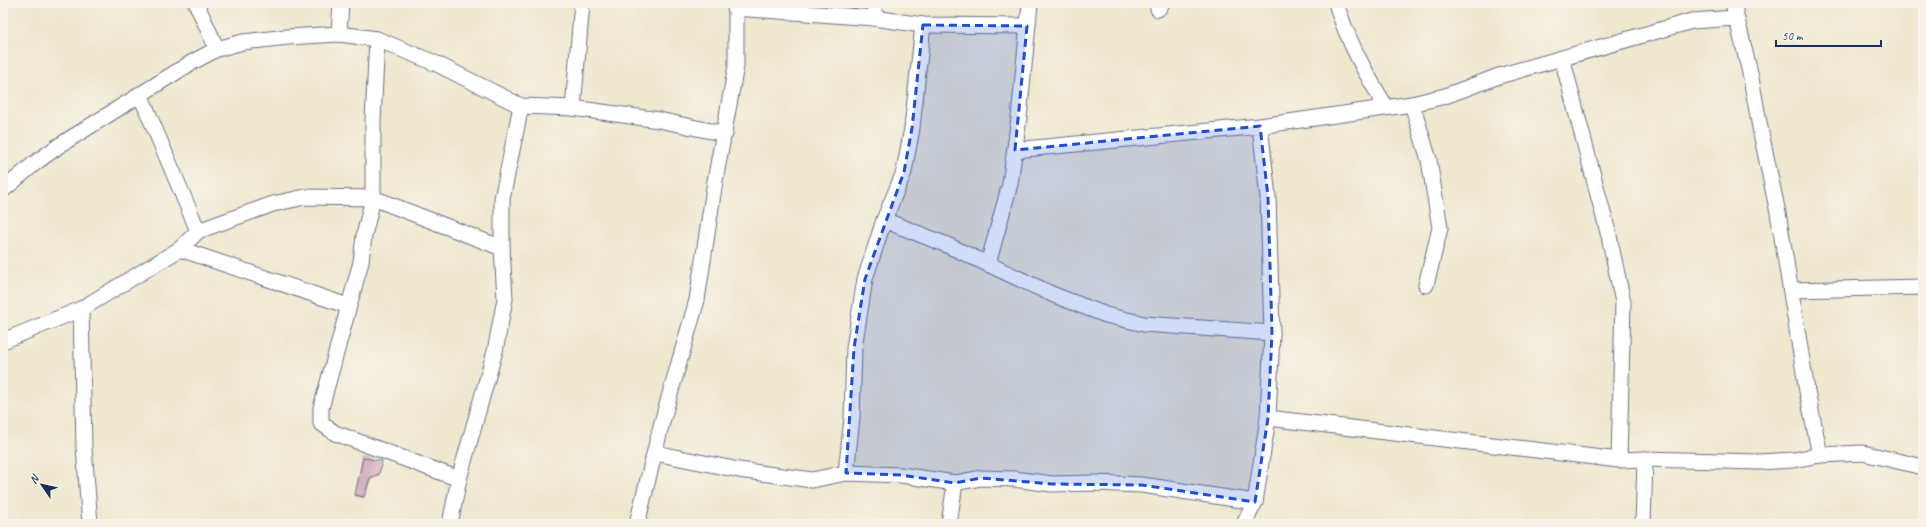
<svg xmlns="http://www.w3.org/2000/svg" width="1926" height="527" font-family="Caveat,sans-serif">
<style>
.building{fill:#c89ab6}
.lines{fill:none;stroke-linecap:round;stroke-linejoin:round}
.minor-casing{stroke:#656f85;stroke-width:17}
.minor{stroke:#fff;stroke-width:15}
.marked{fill:#1d4ed8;fill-opacity:0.2;stroke:#1d4ed8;stroke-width:3;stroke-dasharray:8 5;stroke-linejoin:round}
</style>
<rect width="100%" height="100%" fill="#f7f3e8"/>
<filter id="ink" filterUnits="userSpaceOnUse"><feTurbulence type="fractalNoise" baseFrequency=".025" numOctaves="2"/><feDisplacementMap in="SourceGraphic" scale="8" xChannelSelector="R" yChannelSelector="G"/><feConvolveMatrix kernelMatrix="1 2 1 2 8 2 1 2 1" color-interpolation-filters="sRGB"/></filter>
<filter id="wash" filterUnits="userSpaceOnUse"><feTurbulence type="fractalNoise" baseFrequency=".012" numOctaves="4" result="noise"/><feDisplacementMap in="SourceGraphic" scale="16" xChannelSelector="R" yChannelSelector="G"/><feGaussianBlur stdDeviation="0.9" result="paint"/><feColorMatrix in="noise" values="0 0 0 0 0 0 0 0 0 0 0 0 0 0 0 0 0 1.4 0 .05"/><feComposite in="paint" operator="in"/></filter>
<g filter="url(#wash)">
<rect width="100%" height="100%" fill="#efe7ce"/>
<g id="blocks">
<path class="building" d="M363 458 382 461 379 474 370 478 364 497 355 495Z"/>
</g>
</g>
<g filter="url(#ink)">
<use href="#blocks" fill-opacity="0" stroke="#656f85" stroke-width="1"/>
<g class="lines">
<defs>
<g id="minor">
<path d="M196 3 217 49"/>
<path d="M1336 3C1347 40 1366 74 1386 107"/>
<path d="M1733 3 1750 73 1761 133 1778 213 1807 391 1820 455"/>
<path d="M735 8 874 18 923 25 1027 26"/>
<path d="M1158 9 1162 3"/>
<path d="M874 18 875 3"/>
<path d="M339 34 341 3"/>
<path d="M377 39 373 120V198L364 236 361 262 321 408V423L335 433 459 479"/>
<path d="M1562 58 1609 236 1623 302 1619 460"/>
<path d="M140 94 198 231"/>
<path d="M1412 104 1429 160 1440 228 1426 285"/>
<path d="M573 108 582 3"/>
<path d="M1015 150 1260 126 1412 104 1445 96 1499 76 1692 21 1736 18"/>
<path d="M3 190 35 163 60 145 189 64 217 49 243 42 288 37 339 34 377 39 437 64 521 106 573 108 659 120 725 134"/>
<path d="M884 220 947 245 1054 295 1106 315 1144 324 1272 333"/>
<path d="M180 249 348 306"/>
<path d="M988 264 1010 184 1019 118 1030 3"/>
<path d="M1791 290 1923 287"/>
<path d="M3 341 81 309"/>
<path d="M1268 418 1619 460 1645 459 1758 462 1793 460 1820 455 1863 453 1923 467"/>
<path d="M655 453 739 470 812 480 846 473 901 475 955 483 981 478 1014 479 1052 484 1094 483 1142 485 1255 502"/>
<path d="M846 473 852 418 854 348 865 279 884 220 904 172 912 128 923 25"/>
<path d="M90 524 84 448 81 309 180 249 198 231 273 204 305 197 373 198 502 248"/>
<path d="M450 524 459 479 495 351 505 299 502 248V199L521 106"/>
<path d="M637 524 662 422 697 300 715 181 736 66V3"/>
<path d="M949 524 955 483"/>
<path d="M1244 524 1255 502 1268 418 1272 333 1268 197 1260 126"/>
<path d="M1643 524 1645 459"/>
</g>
</defs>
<use href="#minor" class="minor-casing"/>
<use href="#minor" class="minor"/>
</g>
</g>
<path class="marked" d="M923 25 1027 26 1015 150 1260 126 1268 197 1272 333 1268 418 1255 502 1142 485 1052 484 981 478 955 483 901 475 846 473 854 348 865 279 904 172 912 128Z"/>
<rect width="1926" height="527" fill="none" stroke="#f7f3e8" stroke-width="16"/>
<g transform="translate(42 485) rotate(304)" stroke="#f7f3e8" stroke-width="3" paint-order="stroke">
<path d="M0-3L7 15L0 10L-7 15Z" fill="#1b2f5e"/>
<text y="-6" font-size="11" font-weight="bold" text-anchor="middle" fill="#1b2f5e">N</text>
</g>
<path d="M1776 40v6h105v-6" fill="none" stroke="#1b2f5e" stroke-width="2"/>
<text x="1782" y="40" font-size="12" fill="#1b2f5e" stroke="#f7f3e8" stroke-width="3" paint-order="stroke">50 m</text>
</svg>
